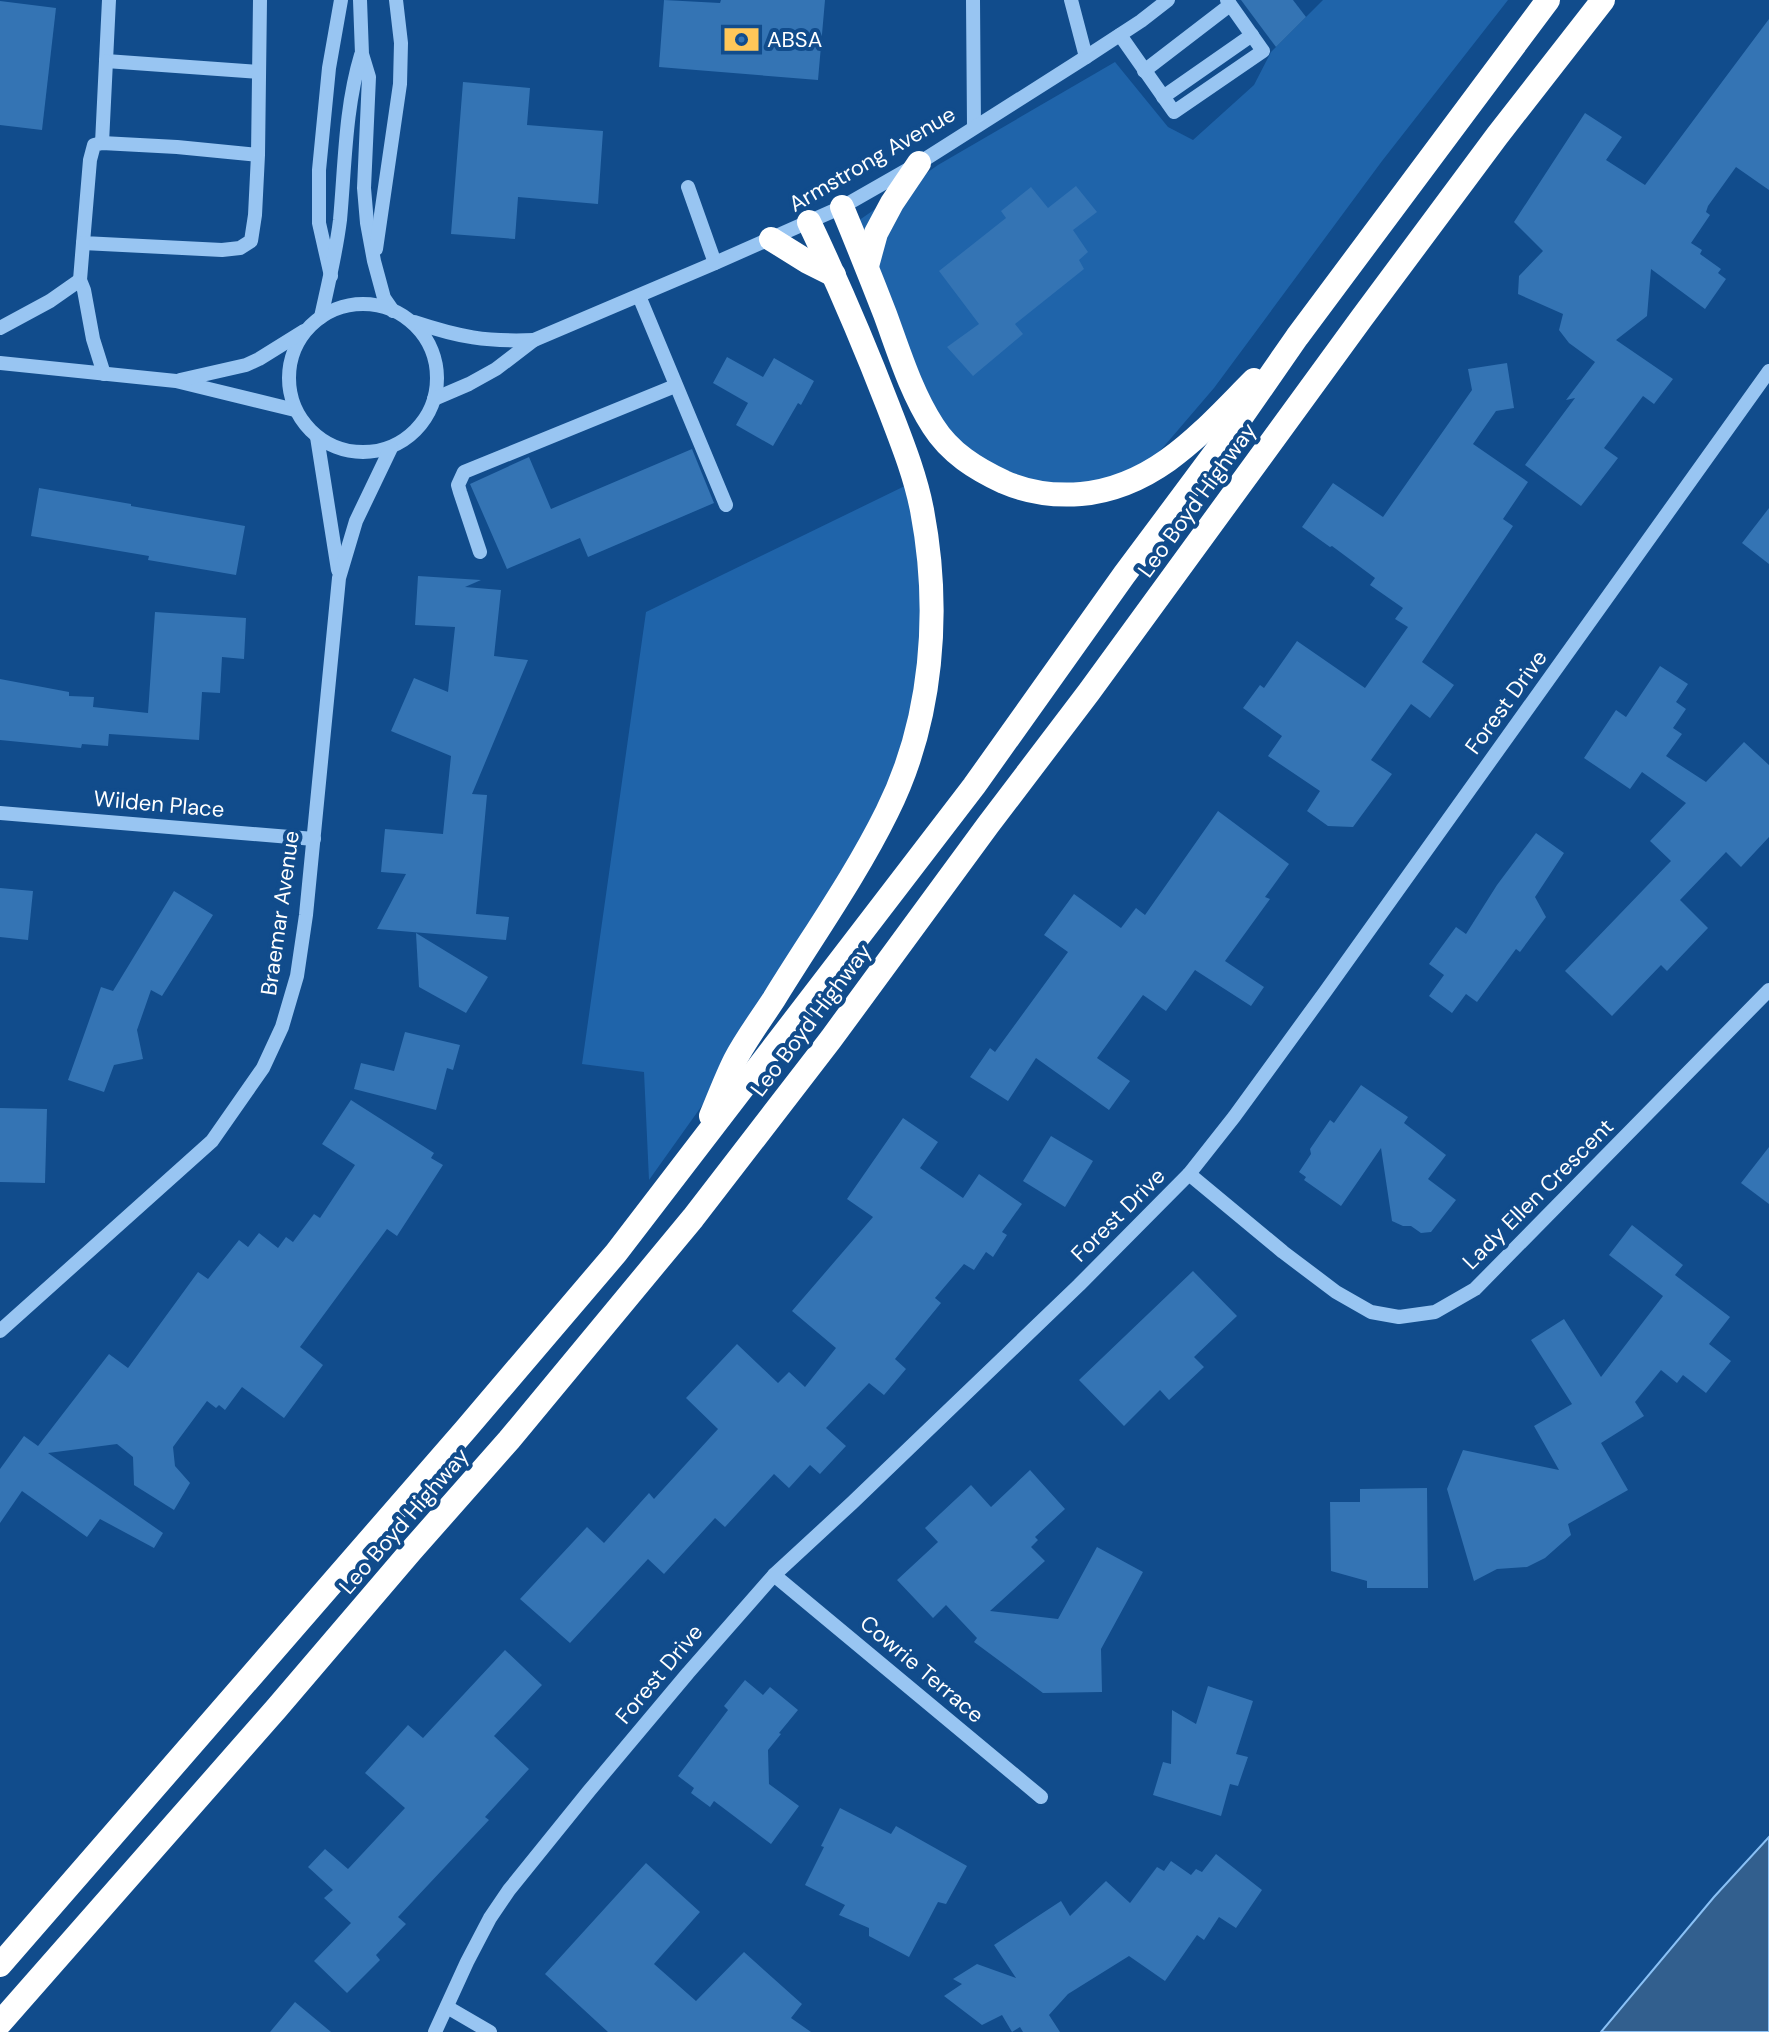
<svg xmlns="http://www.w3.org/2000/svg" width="1769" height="2032" font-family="'DM Sans',sans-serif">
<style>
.green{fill:#1f64aa}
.water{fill:#325f8e;stroke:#8ac1f6;stroke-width:2}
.building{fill:#3474b4}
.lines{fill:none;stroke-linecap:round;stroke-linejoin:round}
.minor{stroke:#98c5f2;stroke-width:14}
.highway{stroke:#fff;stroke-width:24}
.labels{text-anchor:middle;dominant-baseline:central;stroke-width:8;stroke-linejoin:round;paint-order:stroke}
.poi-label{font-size:22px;fill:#fff;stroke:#114c8c;text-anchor:start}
.street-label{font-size:22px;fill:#fff;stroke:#114c8c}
</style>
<rect width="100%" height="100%" fill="#114c8c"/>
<g class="green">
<path d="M1323 0H1508L1382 161 1214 388 1154 458 1082 491 971 465 928 400 858 221 938 165 1115 62 1168 127 1193 140 1254 85 1271 52Z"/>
<path d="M913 482 927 711 849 899 649 1180 644 1072 582 1064 646 612Z"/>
</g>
<path class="water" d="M1769 1837V2032H1601L1714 1897Z"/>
<g class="building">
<path d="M664 0 720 3 721 0H825L818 80 659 67Z"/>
<path d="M1241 0H1293L1306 17 1276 47Z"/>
<path d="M0 1 56 8 42 130 0 125Z"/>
<path d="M1769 19V190L1736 167 1708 206 1706 212 1710 215 1691 243 1702 250 1700 254 1721 269 1718 273 1726 279 1705 309 1651 269 1647 316 1616 340 1673 379 1654 404 1643 396 1604 448 1618 458 1581 506 1525 465 1575 398 1566 400 1595 362 1569 343 1559 330 1563 314 1518 294 1519 276 1543 251 1514 222 1585 113 1622 137 1606 160 1645 185Z"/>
<path d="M463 82 530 88 527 125 603 131 598 204 518 197 515 239 451 234Z"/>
<path d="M1076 186 1097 212 1073 230 1088 252 1079 260 1084 269 1015 324 1023 334 973 376 947 347 979 324 939 271 1006 218 1001 211 1031 187 1048 208Z"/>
<path d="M727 357 763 377 774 358 814 381 801 405 798 403 773 446 736 425 748 403 713 383Z"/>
<path d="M1507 363 1514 408 1496 411 1473 444 1528 482 1503 519 1513 526 1422 662 1454 685 1430 718 1411 704 1371 760 1392 774 1353 827 1328 826 1307 811 1320 791 1268 756 1282 736 1243 708 1260 685 1264 688 1297 641 1365 688 1408 627 1395 619 1403 608 1370 585 1375 578 1332 546 1330 547 1302 527 1333 483 1383 517 1472 390 1468 369Z"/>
<path d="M692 449 714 503 588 557 580 538 507 569 470 484 529 457 551 509Z"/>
<path d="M39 488 131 504V506L245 526 236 575 148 560 149 556 31 536Z"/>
<path d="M1769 508V564L1742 543Z"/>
<path d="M418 576 481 580 465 587 501 590 494 656 528 660 472 794 487 795 476 914 509 917 506 940 377 929 406 874 381 872 385 829 443 834 451 756 391 731 414 678 448 692 455 627 415 625Z"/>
<path d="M155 612 246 618 244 659 222 657 220 693 202 692 199 740 109 734 108 746 82 744 81 748 0 740V679L69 692V696L94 697 93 707 148 713Z"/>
<path d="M1660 666 1688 684 1676 702 1686 709 1673 728 1682 734 1666 756 1706 782 1744 742 1769 765V837L1741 867 1726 852 1680 900 1708 928 1667 971 1661 965 1612 1016 1565 971 1671 861 1650 841 1686 803 1642 772 1630 789 1584 758 1616 710 1626 717Z"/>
<path d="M1218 811 1289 864 1265 897 1270 899 1225 961 1264 987 1251 1006 1195 970 1166 1011 1143 995 1097 1058 1130 1081 1109 1110 1036 1058 1008 1101 970 1077 990 1048 995 1052 1068 952 1044 935 1074 894 1121 928 1136 908 1145 915Z"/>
<path d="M1536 833 1564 853 1535 897 1546 917 1520 952 1516 949 1477 1002 1466 994 1452 1013 1429 996 1444 975 1429 964 1456 927 1466 934 1497 885Z"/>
<path d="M0 888 33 891 28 940 0 937Z"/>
<path d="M174 891 213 915 162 996 151 990 137 1030 143 1059 114 1065 104 1092 68 1080 101 987 113 991Z"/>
<path d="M416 933 488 977 466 1013 419 987Z"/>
<path d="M405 1032 460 1045 453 1070 447 1068 436 1110 354 1089 361 1063 394 1071Z"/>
<path d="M1361 1085 1408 1117 1404 1123 1446 1155 1428 1179 1456 1200 1431 1232 1421 1233 1411 1226H1403L1392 1221 1381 1148 1341 1206 1304 1180 1306 1177 1299 1172 1311 1154 1310 1149 1330 1120 1334 1123Z"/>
<path d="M351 1100 434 1153 431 1158 443 1165 397 1236 387 1229 300 1347 323 1365 284 1418 242 1387 225 1410 219 1405 216 1408 207 1401 173 1447 175 1466 190 1483 174 1510 134 1485 133 1457 117 1444 48 1453 163 1533 154 1548 100 1519 87 1537 22 1491 0 1523V1469L24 1436 38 1446 109 1354 128 1368 198 1272 208 1279 239 1240 248 1247 259 1233 278 1248 286 1237 293 1242 314 1214 320 1218 355 1165 322 1144Z"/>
<path d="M0 1108 47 1109 45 1183 0 1182Z"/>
<path d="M903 1118 938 1142 920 1168 963 1198 979 1174 1022 1204 1002 1232 1007 1235 993 1257 986 1252 974 1270 964 1264 935 1298 941 1303 895 1359 906 1369 884 1395 869 1383 826 1428 846 1446 820 1474 810 1465 789 1488 774 1474 725 1527 715 1518 664 1574 648 1559 570 1643 520 1599 587 1527 604 1543 649 1493 654 1499 718 1429 686 1398 737 1344 778 1383 789 1372 805 1387 836 1348 792 1311 873 1217 847 1199Z"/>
<path d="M1051 1136 1093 1161 1065 1207 1023 1181Z"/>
<path d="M1769 1147V1204L1741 1183Z"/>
<path d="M1632 1225 1683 1265 1675 1275 1730 1317 1709 1344 1731 1361 1706 1393 1683 1375 1677 1383 1661 1370 1635 1402 1644 1416 1601 1443 1628 1490 1568 1524 1571 1535 1545 1558 1527 1567 1497 1569 1474 1581 1447 1489 1463 1450 1559 1470 1534 1426 1572 1404 1531 1340 1564 1319 1601 1377 1663 1296 1609 1255Z"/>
<path d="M1193 1271 1237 1316 1194 1357 1204 1367 1169 1400 1160 1390 1124 1426 1079 1380Z"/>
<path d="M1030 1470 1065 1509 1035 1537 1038 1540 1031 1547 1045 1561 990 1611 1058 1619 1097 1547 1143 1572 1101 1649 1102 1692 1043 1693 974 1642 977 1638 946 1605 933 1618 897 1580 938 1542 925 1528 971 1485 991 1507Z"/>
<path d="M1427 1488 1428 1588H1367V1581L1331 1571 1330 1502H1360V1489Z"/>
<path d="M505 1650 542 1685 494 1736 529 1769 485 1817 489 1820 398 1917 406 1924 376 1955 380 1960 347 1993 314 1961 351 1923 324 1898 333 1890 308 1867 325 1849 348 1869 405 1808 365 1773 408 1725 423 1738Z"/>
<path d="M745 1680 763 1695 770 1687 798 1710 779 1733 781 1734 768 1750 769 1784 799 1806 771 1844 714 1801 710 1807 691 1793 694 1788 678 1776 728 1710 724 1706Z"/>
<path d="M1208 1686 1253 1701 1236 1754 1248 1757 1238 1786 1230 1784 1221 1816 1153 1795 1163 1762 1171 1764 1172 1710 1196 1724Z"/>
<path d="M840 1808 891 1834 896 1826 967 1866 946 1904 938 1902 909 1957 869 1936V1928L839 1915 845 1905 805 1885 824 1847 821 1846Z"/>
<path d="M1216 1854 1262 1890 1236 1928 1219 1917 1204 1940 1197 1935 1165 1981 1129 1956 1068 1994 1049 2015 1060 2032H1023L1020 2027 1012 2032 1002 2015 982 2025 944 1996 962 1984 953 1979 977 1964 1016 1978 994 1945 1061 1901 1070 1916 1106 1881 1130 1903 1157 1867 1164 1871 1171 1861 1191 1875 1196 1869 1202 1872Z"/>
<path d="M646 1863 700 1912 654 1964 696 2001 744 1952 802 2004 791 2018 811 2032H608L545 1974Z"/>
<path d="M295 2002 331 2032H270Z"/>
</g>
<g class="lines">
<g class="minor">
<path d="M109 0 106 61 258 72"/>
<path d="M360 0 362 54 369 77 364 188 367 223 374 261 384 298 393 311"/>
<path d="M973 0 974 127"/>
<path d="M1071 0 1086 57"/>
<path d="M1120 35 1174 112 1263 51 1227 0"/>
<path d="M1144 71 1230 5"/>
<path d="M1163 97 1252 35"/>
<path d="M102 143 106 61"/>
<path d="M258 155 177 147 102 143 94 145 90 160 83 243 222 250 240 248 251 241 255 215 258 155 260 0"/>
<path d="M688 187 715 263"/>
<path d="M83 243 80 280 84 290 93 339 104 374"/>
<path d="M376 249 400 84 401 43 396 0"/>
<path d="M331 276 319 223V170L329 68 341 0"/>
<path d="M639 296 726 505"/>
<circle cx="363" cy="378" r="74"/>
<path d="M321 317C328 285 336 253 340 220 345 165 345 108 361 55"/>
<path d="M414 322C459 337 486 342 534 340"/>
<path d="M0 328 50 301 80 280"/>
<path d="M0 363 176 381 295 410"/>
<path d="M180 380 246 365 259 359 304 331"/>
<path d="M434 399 469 384 496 369 534 340 715 263 842 207 919 163 1086 57 1141 21 1168 0"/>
<path d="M317 437 338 570"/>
<path d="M480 552 460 492 458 485 464 472 675 386"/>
<path d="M0 813 314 839"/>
<path d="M1189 1174 1283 1252 1336 1292 1371 1312 1399 1317 1435 1312 1475 1289 1769 990"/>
<path d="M0 1331 212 1141 263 1068 282 1027 297 976 306 915 339 578 356 521 391 448"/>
<path d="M774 1575 1041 1797"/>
<path d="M447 2007 490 2032"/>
<path d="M435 2032 467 1962 490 1918 509 1890 589 1791 688 1673 774 1575 852 1503 1079 1285 1189 1174 1234 1117 1325 992 1769 371"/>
</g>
<g class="highway">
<path d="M842 207C857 243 871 278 885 314 899 352 911 392 933 426 950 453 976 469 1004 482 1027 492 1055 496 1081 494 1157 487 1204 430 1254 380"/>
<path d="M771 239 808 262 834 275"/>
<path d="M867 266 876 233 892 203 919 163"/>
<path d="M711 1116C719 1097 726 1078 735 1060 746 1039 761 1019 774 999 812 937 855 877 887 812 933 720 941 610 922 510 915 474 901 440 888 406 864 344 838 283 809 222"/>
<path d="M0 1965 466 1429 616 1253 974 786 1124 575 1238 422 1297 337 1548 0"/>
<path d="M0 2023 276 1709 411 1551 509 1440 693 1218 831 1039 988 825 1089 692 1361 319 1497 136 1603 0"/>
</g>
</g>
<defs>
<symbol id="bank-bare" viewBox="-9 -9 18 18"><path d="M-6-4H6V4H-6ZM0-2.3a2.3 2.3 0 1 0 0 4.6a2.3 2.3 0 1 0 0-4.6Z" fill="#ffc759" stroke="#114c8c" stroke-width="2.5" paint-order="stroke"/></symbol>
</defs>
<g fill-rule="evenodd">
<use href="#bank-bare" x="716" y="14" width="51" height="51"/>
</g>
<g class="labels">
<g class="poi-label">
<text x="767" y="39">ABSA</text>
</g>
<g class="street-label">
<text transform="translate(872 159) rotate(-30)">Armstrong Avenue</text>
<text transform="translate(1197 500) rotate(-54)">Leo Boyd Highway</text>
<text transform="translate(1506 702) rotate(-54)">Forest Drive</text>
<text transform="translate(159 804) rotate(5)">Wilden Place</text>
<text transform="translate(280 913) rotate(-82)">Braemar Avenue</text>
<text transform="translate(811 1020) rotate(-53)">Leo Boyd Highway</text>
<text transform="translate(1538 1194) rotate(-45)">Lady Ellen Crescent</text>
<text transform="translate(1118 1215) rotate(-45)">Forest Drive</text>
<text transform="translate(404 1521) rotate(-49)">Leo Boyd Highway</text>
<text transform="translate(922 1669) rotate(40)">Cowrie Terrace</text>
<text transform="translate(659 1674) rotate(-50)">Forest Drive</text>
</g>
</g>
</svg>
